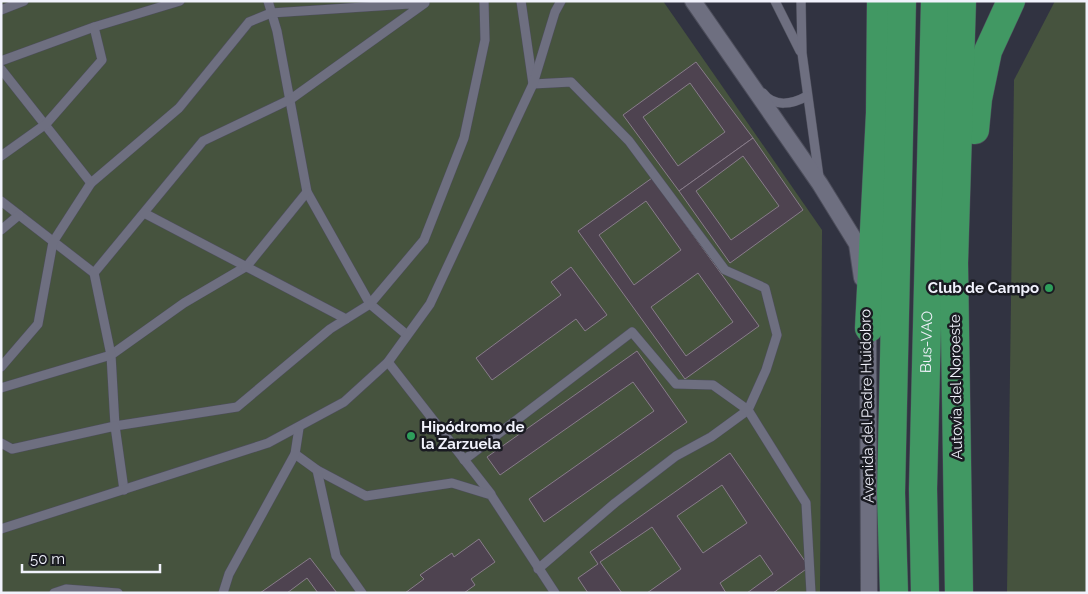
<svg xmlns="http://www.w3.org/2000/svg" width="1088" height="594" font-family="Raleway,sans-serif">
<style>
.green{fill:#46533e}
.building{fill:#4e4350;stroke:#887c8a;fill-rule:evenodd}
.lines{fill:none;stroke-linecap:round;stroke-linejoin:round}
.lane-casing{stroke:#4d4e5b;stroke-width:10}
.street-casing{stroke:#4d4e5b;stroke-width:18}
.highway-casing{stroke:#4d4e5b;stroke-width:29}
.lane{stroke:#6e6f80;stroke-width:9}
.street{stroke:#6e6f80;stroke-width:16}
.highway{stroke:#419863;stroke-width:28}
.leisure-dot{fill:#2e9e5b;stroke:#1a1b22;stroke-width:2}
.labels{text-anchor:middle;dominant-baseline:central;stroke-width:5;stroke-linejoin:round;paint-order:stroke}
.poi-label{font-size:15px;font-weight:bold;fill:#f1f2fc;stroke:#1a1b22;text-anchor:end}
.street-label{font-size:15px;fill:#f1f2fc;stroke:#1a1b22}
</style>
<rect width="100%" height="100%" fill="#313341"/>
<g class="green">
<path d="M1 1H663L822 230 820 593H1Z"/>
<path d="M1055 1H1087V593H1007L1014 80Z"/>
</g>
<g class="building">
<path d="M696 62 753 138 679 191 623 115ZM690 83 725 132 678 166 643 117Z"/>
<path d="M753 138 803 210 730 263 679 191ZM743 156 779 206 731 240 696 191Z"/>
<path d="M652 178 759 326 685 379 578 231ZM646 201 681 250 634 285 599 235ZM698 273 733 322 686 356 651 307Z"/>
<path d="M571 267 607 315 585 331 576 319 492 380 476 358 561 295 551 282Z"/>
<path d="M637 351 687 422 544 522 529 499 654 411 633 382 500 475 487 457Z"/>
<path d="M730 453 809 567 773 593H747L773 574 760 555 720 583 726 593H647L681 569 652 527 600 562 622 593H588L578 578 598 564 590 552ZM722 485 747 523 703 553 677 516Z"/>
<path d="M479 539 495 562 471 579 475 585 464 593H405L424 579 420 575 452 553 454 557Z"/>
<path d="M310 558 337 593H318L307 578 287 593H260Z"/>
</g>
<g class="lines">
<defs>
<g id="lane">
<path d="M268 1 277 31 307 192 370 304 407 335"/>
<path d="M521 1 533 84 571 82 629 141 725 270 765 288 777 335 766 370 748 410 711 437 676 456 615 503 538 569"/>
<path d="M775 1 800 51"/>
<path d="M801 1 802 53 819 177"/>
<path d="M1 10 24 1"/>
<path d="M1 61 94 27 180 1"/>
<path d="M1 69 91 183 179 108 249 22 271 13 425 3 291 99 203 141 94 273 1 201"/>
<path d="M763 93C774 108 793 104 807 96"/>
<path d="M1 156 46 124 102 60 94 27"/>
<path d="M307 192 247 266 184 303 111 355 115 426 237 407 330 329 370 304 424 240 464 138 485 40 484 1"/>
<path d="M144 213 346 319"/>
<path d="M1 230 19 215"/>
<path d="M388 362 491 494"/>
<path d="M1 367 38 324 53 242 91 183"/>
<path d="M1 388 111 355 94 273"/>
<path d="M1 443 12 449 115 426 124 490"/>
<path d="M295 454 317 470 366 496 452 483 491 495 555 593"/>
<path d="M464 460 632 332 676 384 713 385 748 410 806 503 811 593"/>
<path d="M317 470 336 556 362 593"/>
<path d="M1 529 268 443 344 402 388 362 430 304 533 84 555 12 561 1"/>
<path d="M54 593 66 589 118 593"/>
<path d="M223 593 229 574 295 454 299 428"/>
</g>
<g id="street">
<path d="M693 1 820 184 857 244 862 278"/>
<path d="M868 320 869 593"/>
</g>
<g id="highway">
<path d="M975 130 978 99 988 51 1011 1"/>
<path d="M869 328 880 113 881 1"/>
<path d="M894 593 891 493 902 1"/>
<path id="s1" d="M925 593 923 489 935 1"/>
<path d="M959 593 954 263 962 1"/>
</g>
</defs>
<use href="#lane" class="lane-casing"/>
<use href="#street" class="street-casing"/>
<use href="#highway" class="highway-casing"/>
<use href="#lane" class="lane"/>
<use href="#street" class="street"/>
<use href="#highway" class="highway"/>
</g>
<g class="leisure-dot">
<circle cx="1049" cy="288" r="5"/>
<circle cx="411" cy="436" r="5"/>
</g>
<g class="labels">
<g class="poi-label">
<text x="1039" y="288">Club de Campo</text>
<text x="421" y="427" text-anchor="start">Hipódromo de<tspan x="421" dy="17">la Zarzuela</tspan></text>
</g>
<g class="street-label">
<text stroke="none"><textPath href="#s1" startOffset="251">Bus-VAO</textPath></text>
<text transform="translate(956 387) rotate(-91)">Autovía del Noroeste</text>
<text transform="translate(867 406) rotate(-91)">Avenida del Padre Huidobro</text>
</g>
</g>
<rect width="1088" height="594" fill="none" stroke="#f1f2fc" stroke-width="5"/>
<path d="M22 564v8h138v-8" fill="none" stroke="#f1f2fc" stroke-width="2.5"/>
<text x="30" y="564" font-size="15" fill="#f1f2fc" stroke="#1a1b22" stroke-width="4" paint-order="stroke">50 m</text>
</svg>
